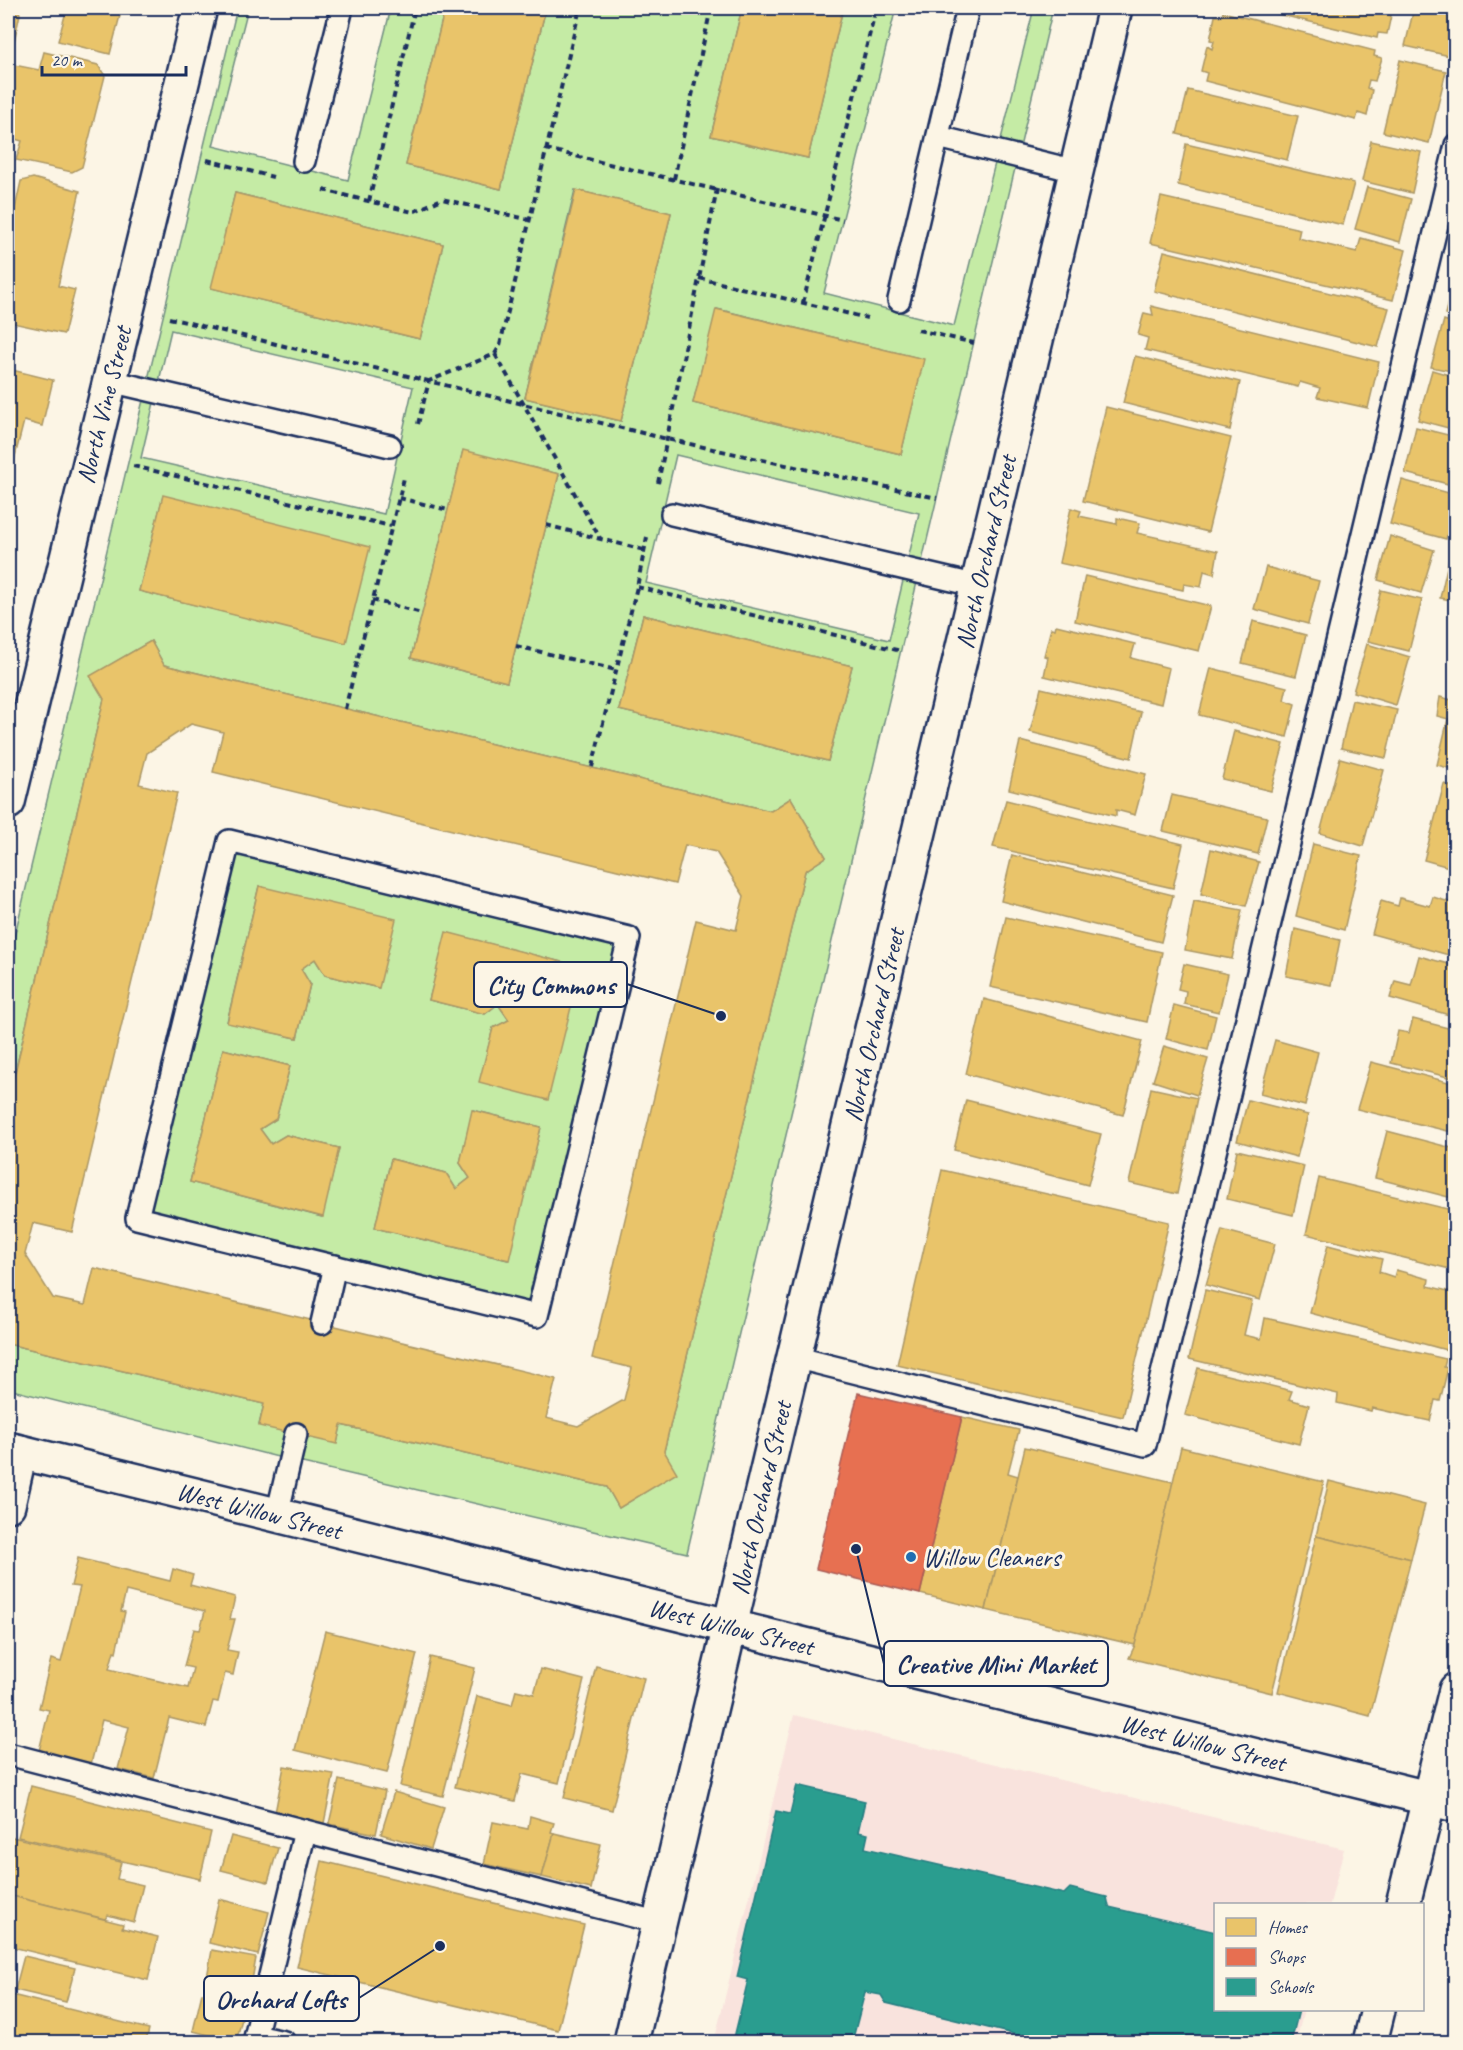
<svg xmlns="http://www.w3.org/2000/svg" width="1463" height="2050" font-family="Caveat,sans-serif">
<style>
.built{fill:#f9e3dd}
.green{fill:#c5eba5;stroke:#708d82;stroke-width:1.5;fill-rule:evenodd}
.homes{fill:#e9c46a;stroke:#ab9766;stroke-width:1.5;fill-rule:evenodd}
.shops{fill:#e76f51;stroke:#aa5c55;stroke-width:1.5}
.schools{fill:#2a9d8f;stroke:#267c80;stroke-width:1.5}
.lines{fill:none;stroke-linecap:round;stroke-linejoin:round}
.lane-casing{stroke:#1b2f5e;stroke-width:26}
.street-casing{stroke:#1b2f5e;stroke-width:38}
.path{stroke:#1b2f5e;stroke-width:4;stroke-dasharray:6 4.5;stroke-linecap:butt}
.lane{stroke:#fcf5e5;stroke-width:21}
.street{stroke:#fcf5e5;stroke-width:33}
.poi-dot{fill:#1f6fb2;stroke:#fcf5e5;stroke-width:2}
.labels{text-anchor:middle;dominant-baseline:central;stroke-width:6;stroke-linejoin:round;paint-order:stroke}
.street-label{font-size:26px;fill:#1b2f5e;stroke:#fcf5e5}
.poi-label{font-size:26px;fill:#1b2f5e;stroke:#fcf5e5;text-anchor:start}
.leader{fill:none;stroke:#1b2f5e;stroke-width:2}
.callout-dot{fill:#1b2f5e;stroke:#fcf5e5;stroke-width:2}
.callout{fill:#fcf5e5;stroke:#1b2f5e;stroke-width:2}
.callout-label{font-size:27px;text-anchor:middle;font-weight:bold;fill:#1b2f5e}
</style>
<rect width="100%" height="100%" fill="#fcf5e5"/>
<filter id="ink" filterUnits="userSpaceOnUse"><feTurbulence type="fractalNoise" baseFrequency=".0167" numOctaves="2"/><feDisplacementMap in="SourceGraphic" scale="12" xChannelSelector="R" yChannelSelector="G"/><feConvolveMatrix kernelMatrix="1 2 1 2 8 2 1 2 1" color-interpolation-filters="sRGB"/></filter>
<g filter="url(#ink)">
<path class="built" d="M794 1715 1344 1849 1330 1904H1216V2010H1304L1296 2042H714Z"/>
<g class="green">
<path d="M237 8H248L213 146 348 180 391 8H445L406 165 501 189 546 8H742L711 136 808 158 843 8H896L824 293 954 326 1034 8H1053L687 1553 290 1460 8 1389V1344L264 1404 259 1425 337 1443 341 1425 607 1487 619 1508 676 1473 664 1451 805 871 826 857 791 798 771 811 164 665 151 641 91 676 104 699 8 1102V963ZM575 190 671 213 621 421 525 398ZM235 193 443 244 420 339 212 288ZM717 309 923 359 901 454 693 403ZM171 330 413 387 384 514 141 458ZM463 451 559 474 507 682 411 658ZM676 455 919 513 889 640 646 583ZM163 496 346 642 139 591ZM643 615 852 666 828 761 619 710Z"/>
<path d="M229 841 629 938 537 1316 137 1218ZM259 886 379 988 325 975 315 959 301 969 310 984 297 1038 227 1022ZM447 933 581 967 480 1082 493 1028 509 1020 498 1004 485 1014 429 1000ZM223 1049 290 1066 276 1119 260 1129 271 1144 286 1135 339 1148 322 1217 190 1182ZM473 1110 541 1127 508 1260 375 1228 391 1159 446 1173 456 1189 470 1178 460 1163Z"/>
</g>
<g class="homes">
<path d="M8 8H18L20 14 9 64 39 70 44 52 98 65 105 76 82 167 72 172 16 160 22 141 8 137Z"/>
<path d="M67 8H122L110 54 58 41Z"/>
<path d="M445 8H546L501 189 406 165Z"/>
<path d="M742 8H843L808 158 711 136Z"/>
<path d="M1253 8H1386L1392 11 1387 34 1378 33 1377 38Z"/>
<path d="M1414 8H1456V31L1450 56 1405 46Z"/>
<path d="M1223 12 1375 51 1374 56 1382 58 1375 81 1369 80 1367 88 1372 90 1367 116 1358 113 1356 120 1205 81 1207 73 1201 71 1207 46 1212 49 1214 41 1210 40 1215 16H1222Z"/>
<path d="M1400 60 1446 71 1429 143 1383 132Z"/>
<path d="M1188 90 1298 116 1287 160 1177 134Z"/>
<path d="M1371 141 1421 152 1412 193 1362 181Z"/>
<path d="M1186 144 1354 183 1343 225 1178 185Z"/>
<path d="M33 178 80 191 58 286 75 290 64 334 8 322V236H9L21 181Z"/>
<path d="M1367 187 1411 199 1400 242 1355 229Z"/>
<path d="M576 190 671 213 621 421 525 398Z"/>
<path d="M235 193 443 244 420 339 211 288Z"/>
<path d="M1161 197 1300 229 1298 238 1357 252 1361 238 1406 250 1393 300 1150 243Z"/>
<path d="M1164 251 1389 308 1378 347 1154 291Z"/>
<path d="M1455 274H1456V317L1445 314Z"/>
<path d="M1151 306 1379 362 1368 408 1317 397 1320 388 1300 382 1298 387 1145 350 1148 338 1138 335 1144 313 1153 315Z"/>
<path d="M716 309 924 359 901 454 693 403Z"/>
<path d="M1444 320 1456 324V372L1431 367Z"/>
<path d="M1135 356 1240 382 1230 430 1123 403Z"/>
<path d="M8 369 53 380 42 426 24 421 8 484Z"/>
<path d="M1432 370 1456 377V430L1418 420Z"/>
<path d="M1106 407 1231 438 1208 532 1083 501Z"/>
<path d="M1416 427 1456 437V455L1448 484 1405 473Z"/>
<path d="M463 450 559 474 507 682 411 658Z"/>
<path d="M1402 480 1456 495V502L1446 539 1390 524Z"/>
<path d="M163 495 370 547 346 643 139 591Z"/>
<path d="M1071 508 1081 511 1079 516 1117 524V518L1140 523 1137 533 1218 551 1214 574 1204 571 1201 587 1184 584 1183 590 1059 563Z"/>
<path d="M1390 536 1434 550 1421 593 1378 580Z"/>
<path d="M1450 554 1456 555V601L1440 598Z"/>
<path d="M1266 567 1319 581 1308 624 1254 609Z"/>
<path d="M1085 576 1211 606 1199 651 1075 621Z"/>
<path d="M1381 590 1422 600 1409 651 1368 641Z"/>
<path d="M643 615 852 666 828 761 619 710Z"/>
<path d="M1253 621 1306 635 1296 676 1242 663Z"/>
<path d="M1056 625 1135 644 1131 658 1169 668 1161 704 1044 676 1048 657 1044 656 1051 628 1055 629Z"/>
<path d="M151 641 164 665 771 811 791 798 826 857 805 871 664 1451 677 1473 619 1508 607 1487 341 1425 337 1444 259 1426 264 1404 8 1344V1102L104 699 90 676ZM191 724 223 732 213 772 675 884 685 845 716 852 744 896 736 930 696 920 592 1358 632 1368 624 1400 578 1426 546 1418 556 1379 94 1268 85 1305 53 1298 25 1254 33 1223 72 1232 177 793 139 784 147 753Z"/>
<path d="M1367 644 1410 657 1396 705 1353 692Z"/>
<path d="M1211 668 1287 687 1284 700 1295 704 1287 737 1199 715Z"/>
<path d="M1455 686 1456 721 1437 716 1440 697 1452 700Z"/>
<path d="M1041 688 1141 712 1131 758 1030 732Z"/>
<path d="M1352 700 1397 710 1386 758 1341 748Z"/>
<path d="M1448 719 1456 721V770L1437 765Z"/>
<path d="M1234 731 1284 744 1271 791 1222 779Z"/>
<path d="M1020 741 1146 774 1135 815 1116 810V816L1009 789Z"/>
<path d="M1340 758 1384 770 1363 846 1320 833Z"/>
<path d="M1444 784 1456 788V869L1424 860Z"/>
<path d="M1172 795 1267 817 1258 854 1163 831Z"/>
<path d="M1006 800 1183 844 1173 888 993 847Z"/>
<path d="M1313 844 1361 856 1344 930 1296 916Z"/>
<path d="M1211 849 1259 862 1246 906 1201 894Z"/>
<path d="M1012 855 1173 895 1161 942 1001 901Z"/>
<path d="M259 886 396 919 379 988 325 975 315 959 301 969 310 984 297 1038 227 1023Z"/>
<path d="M1433 897 1456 904V957L1372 934 1381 901 1398 906 1400 898 1430 906Z"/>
<path d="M1194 901 1242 910 1232 959 1185 950Z"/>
<path d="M1006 917 1162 952 1147 1022 990 987Z"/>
<path d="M1295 929 1340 940 1331 985 1286 976Z"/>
<path d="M446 932 581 967 548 1100 479 1082 493 1028 509 1020 498 1004 485 1014 429 1000Z"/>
<path d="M1419 956 1456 966V1017L1390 998 1395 981 1411 985Z"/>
<path d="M1184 964 1228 974 1219 1012 1184 1004 1186 991 1178 989Z"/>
<path d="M984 999 1142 1041 1123 1115 966 1074Z"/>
<path d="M1174 1005 1216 1016 1208 1050 1166 1039Z"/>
<path d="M1413 1019 1456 1030V1079L1391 1063 1398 1031 1409 1033Z"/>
<path d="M1275 1040 1318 1052 1305 1106 1260 1094Z"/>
<path d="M1164 1046 1208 1059 1197 1095 1153 1081Z"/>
<path d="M223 1049 290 1066 276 1119 260 1129 271 1144 286 1135 339 1148 323 1217 190 1182Z"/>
<path d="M1371 1062 1456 1084V1133L1357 1109Z"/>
<path d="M1151 1088 1197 1098 1177 1194 1129 1183Z"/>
<path d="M966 1100 1101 1134 1088 1185 954 1150Z"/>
<path d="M1248 1100 1308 1115 1297 1157 1237 1141Z"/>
<path d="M472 1110 541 1127 509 1260 375 1228 391 1159 446 1173 456 1189 470 1178 460 1163Z"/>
<path d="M1387 1131 1456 1149V1199L1375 1178Z"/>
<path d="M1237 1150 1304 1166 1293 1215 1227 1199Z"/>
<path d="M942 1170 1169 1222 1123 1417 897 1365Z"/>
<path d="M1319 1178 1456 1211 1454 1270 1306 1234Z"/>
<path d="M1222 1230 1275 1244 1260 1300 1206 1285Z"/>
<path d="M1328 1245 1382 1259 1379 1272 1394 1277 1396 1270 1429 1279 1428 1286 1456 1293V1331L1450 1351 1310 1313Z"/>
<path d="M1205 1290 1252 1301 1244 1335 1261 1339 1265 1318 1446 1359 1444 1367 1448 1368 1440 1401 1435 1400 1430 1421 1372 1408 1371 1411 1337 1403 1338 1394 1189 1359Z"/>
<path d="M1198 1368 1292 1391 1289 1399 1309 1405 1299 1444 1185 1415Z"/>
<path d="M962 1417 1019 1430 1008 1473 1018 1476 986 1610 920 1594Z"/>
<path d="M1025 1447 1173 1482 1135 1645 986 1610Z"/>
<path d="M1181 1447 1324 1482 1272 1693 1129 1658 1135 1645Z"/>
<path d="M1329 1481 1425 1505 1411 1559 1316 1536Z"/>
<path d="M1316 1536 1411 1559 1370 1716 1278 1692Z"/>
<path d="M78 1558 170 1581 173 1569 193 1575 190 1585 235 1597 230 1619H235L227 1650 238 1652 233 1675 225 1673 218 1702 213 1701 206 1727 169 1718 154 1778 118 1769 129 1727 102 1720 91 1764 39 1751 49 1710 39 1708 51 1659 61 1662 80 1587 71 1586ZM126 1591 205 1611 200 1630 194 1629 184 1666 193 1668 188 1688 109 1669 114 1651 116 1652 125 1612 121 1611Z"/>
<path d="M325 1631 417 1654 387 1773 295 1750Z"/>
<path d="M430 1657 475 1668 443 1796 400 1786Z"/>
<path d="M596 1666 644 1678 612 1810 564 1798Z"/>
<path d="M541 1669 584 1680 559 1783 522 1774 515 1801 455 1787 477 1696 512 1705 516 1690 534 1694Z"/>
<path d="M284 1766 334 1774 324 1823 275 1813Z"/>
<path d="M339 1780 385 1791 376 1834 329 1824Z"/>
<path d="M31 1786 211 1832 200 1879 18 1837Z"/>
<path d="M394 1792 444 1807 431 1849 381 1834Z"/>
<path d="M530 1816 554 1823 551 1832 554 1833 542 1877 484 1864 493 1822 528 1829Z"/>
<path d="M554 1833 601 1844 591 1889 542 1877Z"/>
<path d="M8 1836 121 1862 117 1879 143 1885 134 1922 108 1915 105 1919 8 1895Z"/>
<path d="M231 1836 278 1848 268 1882 221 1870Z"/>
<path d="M322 1861 584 1925 558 2030 297 1967Z"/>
<path d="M8 1895 123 1924 122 1928 158 1937 148 1980 8 1946Z"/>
<path d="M219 1899 269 1912 258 1955 209 1943Z"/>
<path d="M212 1950 256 1958 249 1997 205 1988Z"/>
<path d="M24 1956 75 1968 66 2002 15 1990Z"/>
<path d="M202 1993 246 2003 236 2042 193 2031Z"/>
<path d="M8 1994 149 2029 146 2042H8Z"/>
</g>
<path class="shops" d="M858 1393 962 1417 920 1594 816 1569Z"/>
<path class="schools" d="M797 1785 865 1801 858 1832 868 1834 865 1848 1064 1894 1070 1888 1107 1897 1109 1907 1216 1932V2010H1299L1291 2042H1046L886 2003 881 1995 865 1992 852 2042H733L748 1980 737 1977 776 1811 790 1814Z"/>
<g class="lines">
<defs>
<g id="lane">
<path d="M938 137 1076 171"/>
<path d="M304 161 342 8"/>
<path d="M899 300 968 8"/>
<path d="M110 381 390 446"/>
<path d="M672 514 978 586"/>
<path d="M229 841 629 938 537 1316 137 1218Z"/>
<path d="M322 1323 335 1266"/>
<path d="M794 1357 1145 1445 1456 145"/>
<path d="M277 1515 296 1434"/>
<path d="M8 1754 660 1923"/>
<path d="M256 2036 284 2042"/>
<path d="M254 2042 305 1831"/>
</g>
<g id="street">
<path d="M8 802 200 8"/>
<path d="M8 1449 1456 1805"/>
<path d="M8 1505 20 1452"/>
<path d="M1403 1904 1456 1690"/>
<path d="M631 2042 1115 8"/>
<path d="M1370 2042 1378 2010"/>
</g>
</defs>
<use href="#lane" class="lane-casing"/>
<use href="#street" class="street-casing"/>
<g class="path">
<path d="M546 149 843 220"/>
<path d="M207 160 273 177"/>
<path d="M674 179 711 8"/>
<path d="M323 190 413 212 442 199 530 220"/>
<path d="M369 201 415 8"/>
<path d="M699 278 867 318"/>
<path d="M803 303 876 8"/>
<path d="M169 318 667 439 937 498"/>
<path d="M918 330 974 343"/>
<path d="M495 354 600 538"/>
<path d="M418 424 429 381 495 354 500 345 580 8"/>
<path d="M133 466 391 526"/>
<path d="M658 483 717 189"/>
<path d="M399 498 448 510"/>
<path d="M546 525 644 550"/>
<path d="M637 587 901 651"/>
<path d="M372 600 422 613"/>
<path d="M516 646 616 670"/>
<path d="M345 709 404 478"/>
<path d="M592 767 637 587 647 537"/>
</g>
<use href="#lane" class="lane"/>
<use href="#street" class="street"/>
</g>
</g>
<circle class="poi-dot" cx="911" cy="1557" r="6"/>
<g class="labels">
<g class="street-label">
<text transform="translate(104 405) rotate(-76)">North Vine Street</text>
<text transform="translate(986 552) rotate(-77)">North Orchard Street</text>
<text transform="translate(874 1025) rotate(-77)">North Orchard Street</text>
<text transform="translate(761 1498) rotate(-77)">North Orchard Street</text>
<text transform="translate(259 1511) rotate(14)">West Willow Street</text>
<text transform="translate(731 1627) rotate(14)">West Willow Street</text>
<text transform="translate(1203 1743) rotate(14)">West Willow Street</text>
</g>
<g class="poi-label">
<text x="923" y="1557">Willow Cleaners</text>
</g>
</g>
<path class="leader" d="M721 1016L627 984M856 1549L884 1664M440 1946L359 1998"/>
<g class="callout-dot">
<circle cx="721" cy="1016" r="6"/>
<circle cx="856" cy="1549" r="6"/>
<circle cx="440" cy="1946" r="6"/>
</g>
<g class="callout">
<rect x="474" y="962" width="153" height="45" rx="6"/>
<rect x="884" y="1641" width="224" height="45" rx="6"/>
<rect x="204" y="1976" width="155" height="45" rx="6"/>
</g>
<g class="callout-label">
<text x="551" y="994">City Commons</text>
<text x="996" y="1673">Creative Mini Market</text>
<text x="281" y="2008">Orchard Lofts</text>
</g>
<rect width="1463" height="2050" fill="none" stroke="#fcf5e5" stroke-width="30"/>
<rect x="15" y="15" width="1433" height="2020" fill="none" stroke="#1b2f5e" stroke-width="2" filter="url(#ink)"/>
<rect x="1214" y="1903" width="210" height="108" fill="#fcf5e5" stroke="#a2a6af" stroke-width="1.5"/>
<rect x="1226" y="1918" width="30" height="18" fill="#e9c46a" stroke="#a2a6af" stroke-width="1.5"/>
<text x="1268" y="1933" font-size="18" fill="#1b2f5e">Homes</text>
<rect x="1226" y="1948" width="30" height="18" fill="#e76f51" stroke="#a2a6af" stroke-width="1.5"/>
<text x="1268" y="1963" font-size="18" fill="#1b2f5e">Shops</text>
<rect x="1226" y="1978" width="30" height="18" fill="#2a9d8f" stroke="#a2a6af" stroke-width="1.5"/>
<text x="1268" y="1993" font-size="18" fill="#1b2f5e">Schools</text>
<path d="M42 66v9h144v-9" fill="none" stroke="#1b2f5e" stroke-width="3"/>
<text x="51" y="66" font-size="18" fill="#1b2f5e" stroke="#fcf5e5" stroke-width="4.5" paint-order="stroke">20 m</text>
</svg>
